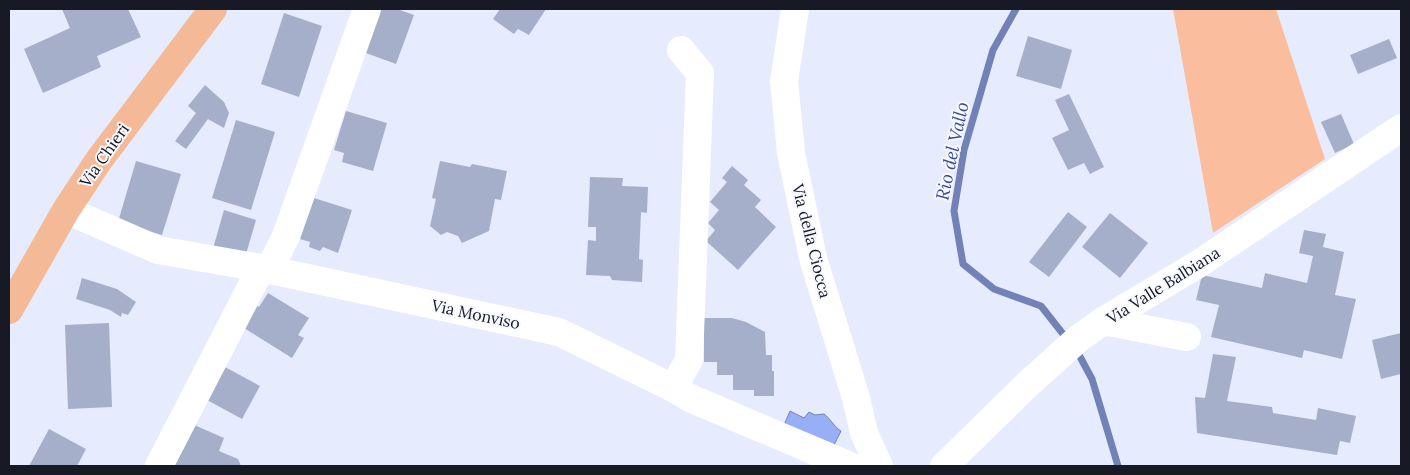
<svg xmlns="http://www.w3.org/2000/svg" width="1410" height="475" font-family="Lora,serif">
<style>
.green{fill:#fabe9e}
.water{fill:#99aff5;stroke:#7282b6}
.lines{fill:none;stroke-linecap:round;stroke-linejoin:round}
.stream{stroke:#7282b6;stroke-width:7}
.building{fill:#a6afca}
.minor{stroke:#fff;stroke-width:28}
.major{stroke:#f4ba98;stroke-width:28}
.labels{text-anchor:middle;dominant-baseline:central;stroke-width:4;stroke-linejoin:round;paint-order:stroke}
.street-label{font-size:16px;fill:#171a24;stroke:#f7f9ff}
.water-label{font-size:18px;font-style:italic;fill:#37499b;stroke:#f7f9ff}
</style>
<rect width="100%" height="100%" fill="#e6ecfd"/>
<path class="green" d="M1173 9H1276L1325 159 1213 233Z"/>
<path class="water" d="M790 411 804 418 809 412 815 415 824 414C830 418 835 428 841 431L833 447 784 425Z"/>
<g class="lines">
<g class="stream">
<path d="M1016 9 993 50 964 150 954 211 963 264 994 289 1041 306 1067 339"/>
<path d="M1078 353 1092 379 1118 466"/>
</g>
</g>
<g class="building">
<path d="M62 9H128L141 37 97 56 101 67 43 93 24 49 70 28Z"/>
<path d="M369 9H397L414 15 396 64 355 49Z"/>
<path d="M500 9H546L529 35 518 29 514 34 493 19Z"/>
<path d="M284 13 322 26 299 97 261 84Z"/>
<path d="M1028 36 1072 50 1061 89 1016 76Z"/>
<path d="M1389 39 1397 58 1358 74 1350 55Z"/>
<path d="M205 85 224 102 229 113 224 128 208 119 186 149 175 141 196 113 188 106Z"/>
<path d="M1069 94 1104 167 1090 174 1084 163 1068 170 1052 138 1069 130 1055 100Z"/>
<path d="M346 111 387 123 373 171 342 162 344 153 334 150Z"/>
<path d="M1341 114 1354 144 1335 153 1321 122Z"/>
<path d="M236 120 275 132 251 210 212 198Z"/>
<path d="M136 161 181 174 162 235 118 222Z"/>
<path d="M440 161 470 167 472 164 507 171 501 200 495 199 489 231 462 243 458 236 447 232 441 235 430 226 436 199 432 198Z"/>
<path d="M732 166 748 180 744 185 761 200 755 207 776 227 738 270 706 241 715 230 708 223 719 210 710 202 727 182 722 178Z"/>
<path d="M590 177 623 178 622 186 648 187 647 213 641 212 639 259 643 260 642 282 612 280 610 276 586 275 588 240 596 241V227H588Z"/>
<path d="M314 198 352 210 338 253 323 247 320 251 309 247 310 242 300 239Z"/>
<path d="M224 210 256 220 244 261 212 252Z"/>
<path d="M1068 212 1087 227 1049 277 1029 262Z"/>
<path d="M1110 213 1148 243 1120 278 1082 247Z"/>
<path d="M1304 230 1326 234 1323 247 1344 252 1335 295 1356 299 1342 359 1304 350 1302 358 1211 337 1219 305 1196 300 1202 275 1262 288 1265 273 1307 283 1313 256 1299 253Z"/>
<path d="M82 278 117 289 136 302 128 315 122 313 121 317 110 310 76 299Z"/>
<path d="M268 293 309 318 298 335 304 338 292 358 239 325 252 303 259 307Z"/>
<path d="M704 318H732L746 322 765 332 766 355H772V371H774V396H754V390H733V375H717V362H704Z"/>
<path d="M109 323 112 407 68 409 65 325Z"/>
<path d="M1401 333V374L1381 379 1372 340Z"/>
<path d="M1213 354 1236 357 1227 401 1272 407 1273 413 1316 420 1318 408 1356 416 1350 443 1340 441 1337 455 1197 433 1195 397 1205 398Z"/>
<path d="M225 367 260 386 242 419 207 400Z"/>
<path d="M192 424 224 438 219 451 238 459 241 466H173Z"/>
<path d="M49 429 86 449 77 466H29Z"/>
</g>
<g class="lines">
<g class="minor">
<path d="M795 9 784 81 791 153 813 258 856 398 864 433 879 466"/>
<path d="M66 210 158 250 261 268 559 332 673 388 690 398 850 466"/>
<path d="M269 270 286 236 367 9"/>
<path d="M1103 321 1187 337"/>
<path d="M673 388 689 360 700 73 681 50"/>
<path d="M159 466 261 268"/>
<path d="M944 466 1028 384 1078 339 1103 321 1200 263 1401 128"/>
</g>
<path class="major" d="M9 310 66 210 99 160 213 9"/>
</g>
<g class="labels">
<g class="street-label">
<text transform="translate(104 155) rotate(-55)">Via Chieri</text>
<text transform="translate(812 241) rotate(76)">Via della Ciocca</text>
<text transform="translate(1163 285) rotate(-32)">Via Valle Balbiana</text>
<text transform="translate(476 314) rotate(12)">Via Monviso</text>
</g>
<g class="water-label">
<text transform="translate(952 151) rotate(-78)">Rio del Vallo</text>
</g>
</g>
<rect width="1410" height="475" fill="none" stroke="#171a24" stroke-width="20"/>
</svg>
